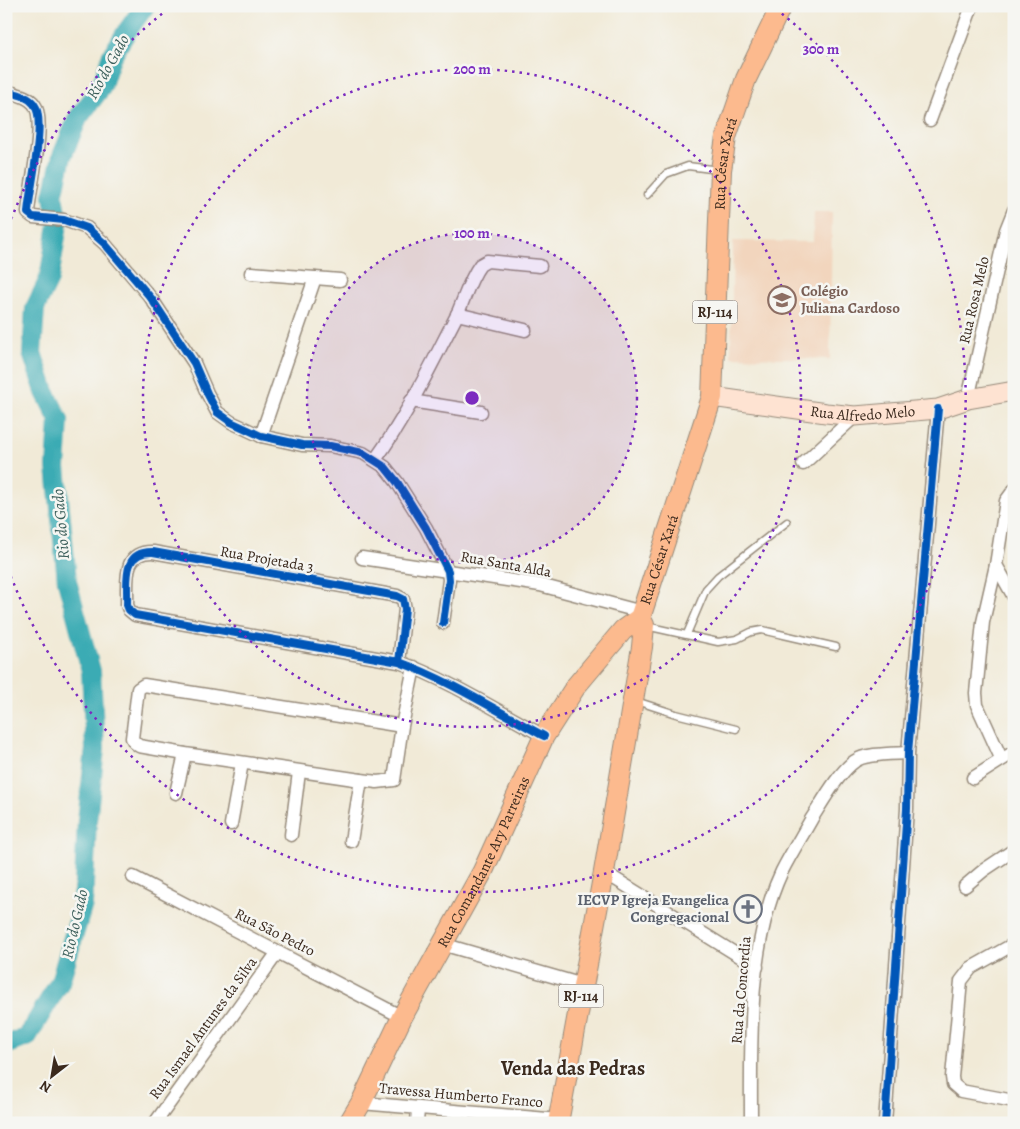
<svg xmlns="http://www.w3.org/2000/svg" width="1020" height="1129" font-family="Alegreya,serif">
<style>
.built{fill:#f2d5bd}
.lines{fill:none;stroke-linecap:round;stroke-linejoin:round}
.river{stroke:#3aabb4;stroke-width:20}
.lane-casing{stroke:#968a7a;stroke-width:9}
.street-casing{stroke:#968a7a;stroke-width:15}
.secondary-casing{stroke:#968a7a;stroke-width:21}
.primary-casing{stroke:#968a7a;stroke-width:22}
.lane{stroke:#fff;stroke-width:6}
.street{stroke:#fff;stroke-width:12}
.secondary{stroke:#fee3d2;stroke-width:19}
.primary{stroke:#fcba8e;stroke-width:20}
.cycleway-casing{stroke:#f6f6f2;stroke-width:11}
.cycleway{stroke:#0057b8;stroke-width:8}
.ring{fill:none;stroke:#7b2cbf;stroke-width:2.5;stroke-dasharray:2.5 5}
.labels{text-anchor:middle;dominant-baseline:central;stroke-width:5;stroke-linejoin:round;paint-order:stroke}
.shield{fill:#f6f6f2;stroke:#73675e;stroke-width:1}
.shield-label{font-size:14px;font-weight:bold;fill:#3b2a1e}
.street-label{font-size:15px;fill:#3b2a1e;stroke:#f6f6f2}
.education-label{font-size:15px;font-weight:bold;fill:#785e54;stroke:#f6f6f2;text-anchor:start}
.worship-label{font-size:15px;font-weight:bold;fill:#5b616d;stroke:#f6f6f2;text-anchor:end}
.water-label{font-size:16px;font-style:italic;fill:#3b5e5a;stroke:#f6f6f2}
.district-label{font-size:20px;font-weight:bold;fill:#3b2a1e;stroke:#f6f6f2}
.centre{fill:#7b2cbf;stroke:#f6f6f2;stroke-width:2.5}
.ring-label{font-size:15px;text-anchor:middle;font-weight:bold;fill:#7b2cbf;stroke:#f6f6f2;stroke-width:5;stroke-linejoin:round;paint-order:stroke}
</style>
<rect width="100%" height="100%" fill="#f6f6f2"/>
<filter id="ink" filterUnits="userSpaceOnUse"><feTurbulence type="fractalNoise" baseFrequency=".02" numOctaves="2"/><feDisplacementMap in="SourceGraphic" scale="10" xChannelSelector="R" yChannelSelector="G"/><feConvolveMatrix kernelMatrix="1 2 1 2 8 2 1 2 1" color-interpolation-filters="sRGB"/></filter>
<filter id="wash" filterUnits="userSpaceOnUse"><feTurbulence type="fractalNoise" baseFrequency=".0096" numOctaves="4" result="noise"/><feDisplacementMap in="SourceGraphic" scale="20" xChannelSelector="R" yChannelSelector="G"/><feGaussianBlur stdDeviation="1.12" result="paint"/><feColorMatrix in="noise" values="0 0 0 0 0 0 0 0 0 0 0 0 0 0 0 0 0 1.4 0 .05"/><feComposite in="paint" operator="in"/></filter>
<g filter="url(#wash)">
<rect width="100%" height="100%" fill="#f1ead7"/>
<path class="built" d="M814 212H832L830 359 731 357 733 241 813 242Z"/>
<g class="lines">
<path class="river" d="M6 1045 27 1037 60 982 83 904 87 821 95 749 91 671 67 581 56 467 59 420 45 392 32 353 35 308 49 279 58 224 53 196 62 156 78 118 101 88 111 57 127 31 145 6"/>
</g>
</g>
<g filter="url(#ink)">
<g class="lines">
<defs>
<g id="lane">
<path d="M647 195 666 174 688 166 719 170"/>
<path d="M646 626 718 642 737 639 751 632 762 630 836 647"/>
<path d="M687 634 706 589 718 576 787 522"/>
<path d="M636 701 676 714 736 729"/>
</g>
<g id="street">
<path d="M6 91C16 94 28 96 34 104 47 120 29 190 28 213L33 217 64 220 87 228 105 244 151 298 194 363 207 393 217 412 231 422 261 436 302 445 330 446 363 453 385 467 397 482 426 528 448 571 449 580 443 623"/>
<path d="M930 120 972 6"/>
<path d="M251 273 340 280"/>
<path d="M457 314 525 330"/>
<path d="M968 399 1006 230 1014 210"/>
<path d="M411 401 481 412"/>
<path d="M261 436 315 278"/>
<path d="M375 460C407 416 431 365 456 317 464 300 469 280 480 265L487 261 540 266"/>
<path d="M803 464 855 416"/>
<path d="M362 558 540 585 642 612"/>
<path d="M996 565 1014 597"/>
<path d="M399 662 405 609 403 599 397 596 153 552C121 551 128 582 127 605L129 610 135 615 399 662C447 679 499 712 544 736"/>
<path d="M402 726 144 685 138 689 132 738 134 742 139 746 185 754 361 780 377 782 394 780 402 726 414 667"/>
<path d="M1001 758 977 705 976 693 983 622 996 565 1006 501 1014 490"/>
<path d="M973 778 1014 752"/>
<path d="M176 793 185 754"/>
<path d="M231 824 242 763"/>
<path d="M291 835 299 772"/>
<path d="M351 841 361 780"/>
<path d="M604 872 757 967"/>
<path d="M133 877 402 1017"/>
<path d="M965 886 984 870 1014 850"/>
<path d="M442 944 583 985"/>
<path d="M1014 944 971 968 961 981 952 1077 953 1084 961 1091 1014 1101"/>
<path d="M361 1103 559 1120"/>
<path d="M155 1123 278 952"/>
<path d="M417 1123 418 1109"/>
<path d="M751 1123C751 1042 747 945 782 871 791 853 802 836 812 818 823 801 839 772 855 761 866 753 894 754 908 753"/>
<path d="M885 1123 907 809 908 753 938 409"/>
</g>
<g id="secondary">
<path id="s1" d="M712 397 826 413 855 416 938 409 968 399 1014 391"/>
</g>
<g id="primary">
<path id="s2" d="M349 1123 361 1103 402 1017 483 871 544 736 576 686 623 630 640 618"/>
<path id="s3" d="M558 1123 604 872 642 647 644 625 640 618 712 397 721 170 726 137 746 79 781 6"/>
</g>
</defs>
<use href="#lane" class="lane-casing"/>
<use href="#street" class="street-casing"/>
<use href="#secondary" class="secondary-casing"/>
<use href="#primary" class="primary-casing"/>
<use href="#lane" class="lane"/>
<use href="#street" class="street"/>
<use href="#secondary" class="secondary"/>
<use href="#primary" class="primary"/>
<defs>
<g id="cycleway">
<path d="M6 91C16 94 28 96 34 104 47 120 29 190 28 213L33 217 64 220 87 228 105 244 151 298 194 363 207 393 217 412 231 422 261 436 302 445 330 446 363 453 385 467 397 482 426 528 448 571 449 580 443 623"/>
<path d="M399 662 405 609 403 599 397 596 153 552C121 551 128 582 127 605L129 610 135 615 399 662C447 679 499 712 544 736"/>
<path d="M885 1123 907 809 908 753 938 409"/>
</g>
</defs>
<use href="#cycleway" class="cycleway-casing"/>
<use href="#cycleway" class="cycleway"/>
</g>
</g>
<circle cx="472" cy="398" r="165" fill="#7b2cbf" fill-opacity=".12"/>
<g class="ring">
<circle cx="472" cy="398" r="165"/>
<circle cx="472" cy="398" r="329"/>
<path d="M6 233A494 494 0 0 1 168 9M776 9A494 494 0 1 1 6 563"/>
</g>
<defs>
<symbol id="school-ring" viewBox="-11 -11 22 22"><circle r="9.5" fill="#f6f6f2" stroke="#8d6e63" stroke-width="1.5"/><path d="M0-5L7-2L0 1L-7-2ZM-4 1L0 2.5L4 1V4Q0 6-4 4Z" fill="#8d6e63"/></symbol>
<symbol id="church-ring" viewBox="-11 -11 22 22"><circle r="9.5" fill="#f6f6f2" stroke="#6b7280" stroke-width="1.5"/><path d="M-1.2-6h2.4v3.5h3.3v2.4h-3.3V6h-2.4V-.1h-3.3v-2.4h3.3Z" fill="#6b7280"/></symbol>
</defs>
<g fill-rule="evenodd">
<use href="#school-ring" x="766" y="284" width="32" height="32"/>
<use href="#church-ring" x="732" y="893" width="32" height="32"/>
</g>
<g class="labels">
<g class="shield">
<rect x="692.5" y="300.5" width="45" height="23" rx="4"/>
<rect x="558.5" y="984.5" width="45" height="23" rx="4"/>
</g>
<g class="shield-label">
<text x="715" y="312">RJ-114</text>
<text x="581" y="996">RJ-114</text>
</g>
<g class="street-label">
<text stroke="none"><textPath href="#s3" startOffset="980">Rua César Xará</textPath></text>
<text transform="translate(974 300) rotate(-77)">Rua Rosa Melo</text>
<text stroke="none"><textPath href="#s1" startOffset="152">Rua Alfredo Melo</textPath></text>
<text transform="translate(267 559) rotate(10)">Rua Projetada 3</text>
<text stroke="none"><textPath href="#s3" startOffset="575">Rua César Xará</textPath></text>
<text transform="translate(506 564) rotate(10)">Rua Santa Alda</text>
<text stroke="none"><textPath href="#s2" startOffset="294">Rua Comandante Ary Parreiras</textPath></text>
<text transform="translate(275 932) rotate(27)">Rua São Pedro</text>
<text transform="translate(741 990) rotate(-85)">Rua da Concordia</text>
<text transform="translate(203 1028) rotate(-54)">Rua Ismael Antunes da Silva</text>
<text transform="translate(461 1095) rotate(5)">Travessa Humberto Franco</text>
</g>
<g class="education-label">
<text x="801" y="291">Colégio<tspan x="801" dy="17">Juliana Cardoso</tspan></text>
</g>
<g class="worship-label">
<text x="729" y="900">IECVP Igreja Evangelica<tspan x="729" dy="17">Congregacional</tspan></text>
</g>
<g class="water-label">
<text transform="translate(108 67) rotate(-61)">Rio do Gado</text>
<text transform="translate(61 524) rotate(-95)">Rio do Gado</text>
<text transform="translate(75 924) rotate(-77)">Rio do Gado</text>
</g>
<g class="district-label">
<text x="573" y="1068">Venda das Pedras</text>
</g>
</g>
<circle cx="472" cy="398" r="8" class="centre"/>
<g class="ring-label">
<text x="821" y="54">300 m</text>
<text x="472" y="74">200 m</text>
<text x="472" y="238">100 m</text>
</g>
<rect width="1020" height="1129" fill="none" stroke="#f6f6f2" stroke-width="25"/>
<g transform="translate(52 1076) rotate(211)" stroke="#f6f6f2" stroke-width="4" paint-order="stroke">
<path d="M0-4L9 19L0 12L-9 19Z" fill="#3b2a1e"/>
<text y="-8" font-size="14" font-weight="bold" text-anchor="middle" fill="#3b2a1e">N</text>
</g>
</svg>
